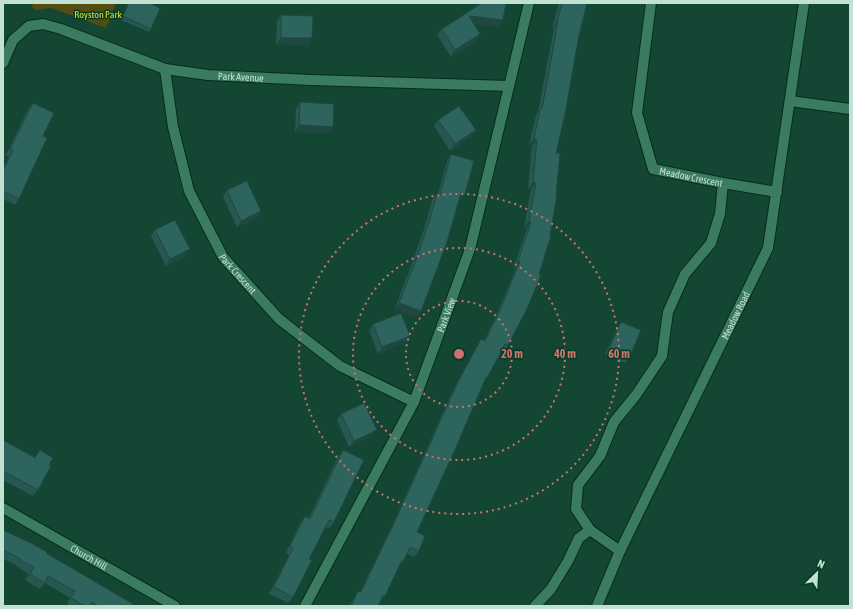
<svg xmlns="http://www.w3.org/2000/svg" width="853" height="609" font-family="'Asap Condensed',sans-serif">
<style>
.green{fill:#534d10}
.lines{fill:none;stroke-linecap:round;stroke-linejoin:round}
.minor-casing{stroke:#072a1d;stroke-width:12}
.minor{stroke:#3b7c61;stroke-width:10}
.wall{fill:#275751}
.shaded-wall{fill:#204742}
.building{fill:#2d655e;stroke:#204742}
.ring{fill:none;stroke:#ce726c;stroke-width:2;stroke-dasharray:2 4}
.labels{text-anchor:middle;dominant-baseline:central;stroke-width:3;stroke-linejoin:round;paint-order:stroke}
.park-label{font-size:10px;fill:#eedf25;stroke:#053c29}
.street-label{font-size:10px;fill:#c1e1d1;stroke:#053c29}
.centre{fill:#ce726c;stroke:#053c29;stroke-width:2}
.ring-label{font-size:12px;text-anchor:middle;font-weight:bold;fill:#ce726c;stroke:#053c29;stroke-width:3;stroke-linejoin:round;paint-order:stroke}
</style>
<rect width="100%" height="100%" fill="#144733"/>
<path class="green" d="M33 3H116L106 28 51 8 36 10 32 7Z"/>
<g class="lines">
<defs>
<g id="minor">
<path id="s1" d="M651 3 637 113 653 169 723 183 777 192"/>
<path id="s2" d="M3 63 13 40 29 26 43 24 61 29 165 69 208 75 311 80 509 86"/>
<path id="s3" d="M165 69 173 127 189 191 223 257 279 319 340 366 414 402"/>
<path d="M790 101 850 109"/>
<path id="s4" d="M3 508 175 606"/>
<path d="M620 551 590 530 576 509 578 485 600 456 614 422 636 395 662 356 668 312 685 274 711 243 720 214 723 183"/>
<path id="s5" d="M305 606 414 402 470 249 529 3"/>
<path d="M535 606 551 589 568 561 579 538 590 530"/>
<path id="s6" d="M597 606 620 551 768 248 804 3"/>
</g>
</defs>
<use href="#minor" class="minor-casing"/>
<use href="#minor" class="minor"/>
</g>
<g class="wall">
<path d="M128 3H149L151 29 149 32 121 20Z"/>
<path d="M479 3H506L503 20 499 27 473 23 476 41 451 57 437 35 442 29 478 5Z"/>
<path d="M559 3H587L579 35 508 345 504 352 502 351 487 378 483 384 417 532 419 551 414 557 407 554 404 560 399 566 385 596 380 602 378 606H349L354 598 358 591 360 592 391 528 454 388 477 346 481 339 484 341 497 314 516 268 514 267 527 228H524L531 189H528L532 146 529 145 536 115 538 112 554 28H552Z"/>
<path d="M281 15 312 38 308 45 276 44 277 22Z"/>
<path d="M300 102 328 133 295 132 296 109Z"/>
<path d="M33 103 43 136 19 199 15 205 3 199V168L9 157 6 155 28 109Z"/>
<path d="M438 120 476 130 471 136 450 151 434 126Z"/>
<path d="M451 154 465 194 460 201 459 200 421 311 416 317 395 309 406 278 408 275 424 229 432 200 437 194H438L447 161Z"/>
<path d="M227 190 261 211 257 218 237 227 223 197Z"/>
<path d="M155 230 186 256 166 266 151 236Z"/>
<path d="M621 322 629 358 625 363 605 354 618 327Z"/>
<path d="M373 324 410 336 406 342 378 354 369 330Z"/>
<path d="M341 414 372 436 349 447 337 420Z"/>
<path d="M3 440 35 457 40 450 49 465 38 490 33 496 3 480Z"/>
<path d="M343 450 334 522 330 528 326 527 309 559 293 597 288 603 269 594 289 555 286 553 300 523 305 516 309 518 338 456Z"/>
<path d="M3 530 46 553 132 606H70L67 604 70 598 45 583 40 589 25 580 29 574 16 566V565L3 559Z"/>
</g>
<g class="shaded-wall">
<path d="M469 16 503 20 499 27 464 22Z"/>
<path d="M557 22H558L554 28H552Z"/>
<path d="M480 34 476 41 451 57 455 50Z"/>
<path d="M281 38H312L308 45 276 44Z"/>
<path d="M299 125 333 127 328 133 295 132Z"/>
<path d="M476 130 471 136 450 151 455 144Z"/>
<path d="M534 139 537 140 532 146 529 145Z"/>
<path d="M533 182 536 183 531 189H528Z"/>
<path d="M461 193 465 194 460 201 456 199Z"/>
<path d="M261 211 257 218 237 227 241 221Z"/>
<path d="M529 221 531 222 527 228H524Z"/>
<path d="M190 249 186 256 166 266 170 259Z"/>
<path d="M518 261H520L516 268 514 267Z"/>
<path d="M399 303 421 311 416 317 395 309Z"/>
<path d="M410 336 406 342 378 354 382 347Z"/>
<path d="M377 430 372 436 349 447 354 441Z"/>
</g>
<g class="building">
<path d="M129 3H149L160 8 151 29 123 16Z"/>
<path d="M482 3H506L503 20 469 16 480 34 455 50 442 29Z"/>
<path d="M562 3H587L579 35 565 114 556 153H560L556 195H557L550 235 551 236 539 274 541 275 527 309 508 345 505 344 487 378 486 377 454 452 417 532 425 536 419 551 410 547 404 560H402L385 596 383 595 378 606H351L358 591 361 592 395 521 458 382 481 339 485 341 501 308 520 261H518L531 222 529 221 536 183 533 182 537 140 534 139 540 109H542L558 22H557Z"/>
<path d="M281 15 313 16 312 38H281Z"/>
<path d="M300 102 334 104 333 127 299 125Z"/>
<path d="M33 103 54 113 43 136 47 138 19 199 3 191V171L13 150 10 149Z"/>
<path d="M459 106 476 130 455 144 438 120Z"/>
<path d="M451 154 474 161 465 194 461 193 446 245 421 311 399 303 411 272H412L429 222 437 194 440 195Z"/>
<path d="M247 181 261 211 241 221 227 190Z"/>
<path d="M175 220 190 249 170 259 155 230Z"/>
<path d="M401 313 410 336 382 347 373 324Z"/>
<path d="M621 322 641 330 629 358 609 349Z"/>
<path d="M364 403 377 430 354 441 341 414Z"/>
<path d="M3 440 35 458 40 450 53 458 49 465 51 466 38 490 3 471Z"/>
<path d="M343 450 364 460 334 522 329 520 309 559 312 560 293 597 274 587 293 548 290 546 305 516 310 519Z"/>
<path d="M3 530 31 543 47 552 46 553 133 604 132 606H98L92 602 90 606H85L71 598 75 591 48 576 45 583 30 574 34 567 20 560 21 559 3 550Z"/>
</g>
<g class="ring">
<circle cx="459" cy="354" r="53"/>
<circle cx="459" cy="354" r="106"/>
<circle cx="459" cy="354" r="160"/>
</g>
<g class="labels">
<g class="park-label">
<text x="98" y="14">Royston Park</text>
</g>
<g class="street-label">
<text stroke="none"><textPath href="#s2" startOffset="267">Park Avenue</textPath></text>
<text stroke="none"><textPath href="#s1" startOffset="208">Meadow Crescent</textPath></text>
<text stroke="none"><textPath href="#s3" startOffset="221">Park Crescent</textPath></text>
<text stroke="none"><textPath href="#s5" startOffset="324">Park View</textPath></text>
<text stroke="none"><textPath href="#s6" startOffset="322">Meadow Road</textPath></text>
<text stroke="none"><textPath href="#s4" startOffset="99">Church Hill</textPath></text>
</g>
</g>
<circle cx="459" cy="354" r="6" class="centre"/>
<g class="ring-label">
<text x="512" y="358">20 m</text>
<text x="565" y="358">40 m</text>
<text x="619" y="358">60 m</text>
</g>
<rect width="853" height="609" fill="none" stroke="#c1e1d1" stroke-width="8"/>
<g transform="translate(817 573) rotate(24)" stroke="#053c29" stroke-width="3" paint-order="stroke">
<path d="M0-3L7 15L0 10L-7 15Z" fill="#c1e1d1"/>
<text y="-6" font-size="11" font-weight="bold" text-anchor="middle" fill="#c1e1d1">N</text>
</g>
</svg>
